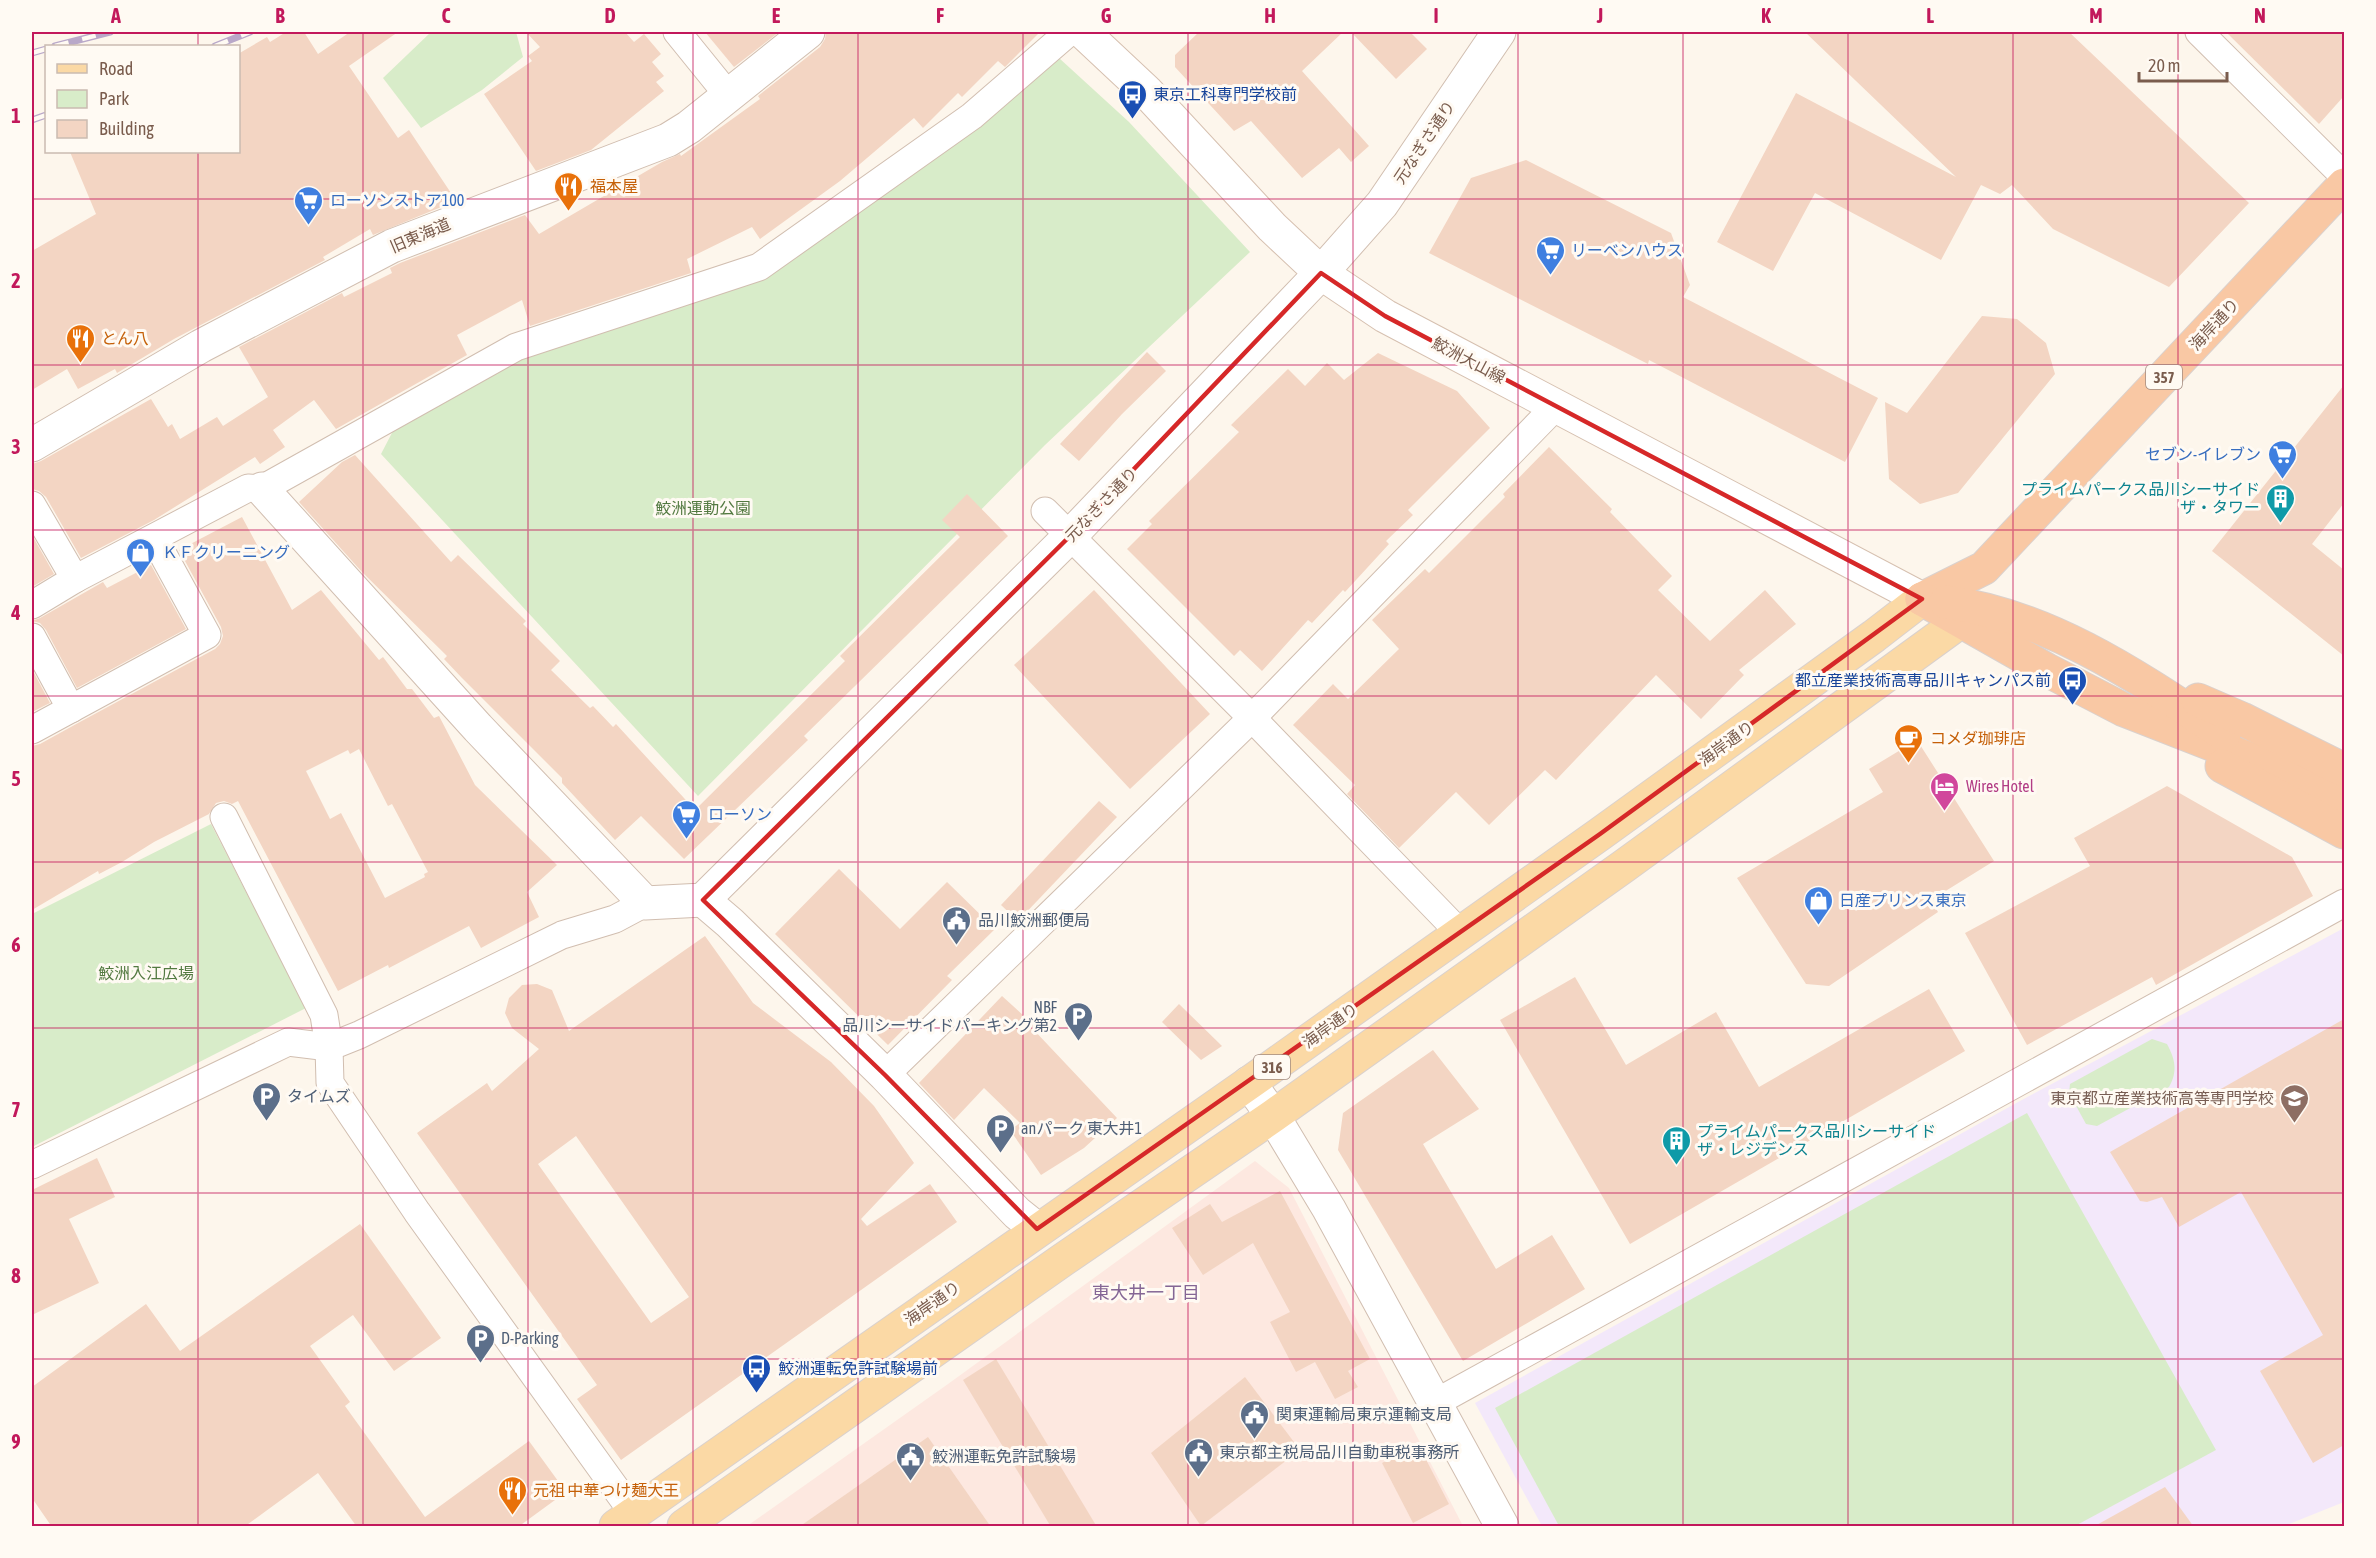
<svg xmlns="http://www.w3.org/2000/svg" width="2376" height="1558" font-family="'Asap Condensed','Noto Sans JP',sans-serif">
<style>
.commercial{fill:#fde8e0}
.education{fill:#f3e8fa}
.green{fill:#d8ecc9}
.building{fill:#f3d5c3;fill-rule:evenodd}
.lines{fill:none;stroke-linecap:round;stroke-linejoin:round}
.minor-casing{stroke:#d1beb0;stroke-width:29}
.tertiary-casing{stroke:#d1beb0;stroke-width:35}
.secondary-casing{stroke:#d6c0b0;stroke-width:35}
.primary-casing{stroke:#dad1cd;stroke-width:35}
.trunk-casing{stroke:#dad1cd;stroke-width:35}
.minor{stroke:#fff;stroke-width:27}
.tertiary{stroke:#fff;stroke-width:33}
.secondary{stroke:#fff;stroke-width:33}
.primary{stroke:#fbd9a5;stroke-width:33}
.trunk{stroke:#f9c8a4;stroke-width:33}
.rail-casing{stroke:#b9a8c9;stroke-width:7}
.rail{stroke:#fffaf3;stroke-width:4.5;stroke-dasharray:14;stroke-linecap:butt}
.marked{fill:none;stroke:#d62828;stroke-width:4.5;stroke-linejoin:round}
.grid{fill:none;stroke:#c2185b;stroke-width:1.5;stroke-opacity:0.55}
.labels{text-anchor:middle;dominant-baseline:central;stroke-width:6;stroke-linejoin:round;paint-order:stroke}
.shield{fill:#fffaf3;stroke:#a28b7f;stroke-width:1.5}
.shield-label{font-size:15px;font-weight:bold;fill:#7a5c4d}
.transit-label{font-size:16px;fill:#164399;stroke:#fffaf3;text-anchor:start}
.street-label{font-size:16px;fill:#7a5c4d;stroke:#fffaf3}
.food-label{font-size:16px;fill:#c56008;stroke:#fffaf3;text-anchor:start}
.shop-label{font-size:16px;fill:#366cbe;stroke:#fffaf3;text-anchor:start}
.culture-label{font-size:16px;fill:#0d838f;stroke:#fffaf3;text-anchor:end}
.park-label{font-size:16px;fill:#537a41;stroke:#fffaf3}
.hotel-label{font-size:16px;fill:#b23c85;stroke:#fffaf3;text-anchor:start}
.service-label{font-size:16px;fill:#4e5e75;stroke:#fffaf3;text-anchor:start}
.education-label{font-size:16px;fill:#785e54;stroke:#fffaf3;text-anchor:end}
.neighbourhood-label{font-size:18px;fill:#846695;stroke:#fffaf3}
.neatline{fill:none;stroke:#c2185b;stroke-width:2}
.grid-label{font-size:20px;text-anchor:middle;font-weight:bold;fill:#c2185b}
</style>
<rect width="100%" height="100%" fill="#fdf6ec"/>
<path class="commercial" d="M1255 1161 1289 1188 1463 1526H747L948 1384Z"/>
<path class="education" d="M2344 928V1502L2284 1526H1542L1475 1403 2020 1101Z"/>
<g class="green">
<path d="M431 32H516L523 57 482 90 421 128 383 78Z"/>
<path d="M1059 58 1129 122 1250 252 1045 445 698 796 381 454 394 429 526 357 757 280Z"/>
<path d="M211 824 306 1008 32 1147V914Z"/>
<path d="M2152 1039 2167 1044C2175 1059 2178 1071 2169 1087L2097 1126 2086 1124 2069 1093 2070 1084Z"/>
<path d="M2027 1113 2216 1450 2075 1526H1559L1495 1408Z"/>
</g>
<g class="building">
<path d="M286 32H304L318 54 350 32H398L349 66 398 138 409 130 451 193 446 197 451 203 373 235 370 229 323 257 325 260 174 339 117 373 115 369 78 389 67 369 32 390V251L96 214 70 152H238V54L267 37 270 42Z"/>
<path d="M526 32H625L634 42 644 34 661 54 652 62 664 76 656 82 664 91 591 150 536 171 484 94 532 61 528 56 540 47Z"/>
<path d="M705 32H779L734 67Z"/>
<path d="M826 32H1040L1005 67 998 61 962 97 958 93 923 128 914 118 840 181 760 239 752 227 687 259 691 273 530 326 522 300 457 335 467 355 336 429 314 400 273 430 285 447 260 464 255 457 154 520 81 558 46 497 39 491 32 489V464L41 461 151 399 168 427 172 424 180 439 217 417 223 426 268 397 239 347 342 293 344 297 392 273 390 268 400 263 525 215 539 234 662 162 680 154 681 156 760 99 758 96 820 47 825 39Z"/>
<path d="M1199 32H1343L1302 71 1369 146 1351 162 1339 148 1302 178 1251 121 1234 131 1175 67V55Z"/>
<path d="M1351 32H1410L1427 49 1396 79Z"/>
<path d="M1805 32H2069L2249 203 2169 287 2053 229 2012 185 2000 194 1981 185 1941 260 1815 193 1773 271 1717 242 1796 93 1956 177Z"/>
<path d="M2226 32H2344V96L2319 124Z"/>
<path d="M1526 160 1671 233 1690 285 1683 297 1878 398 1845 462 1649 360 1648 364 1429 253 1471 178Z"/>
<path d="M1982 316 2017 319 2046 343 2055 374 1958 493 1920 504 1889 479 1885 402 1907 413Z"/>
<path d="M1147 352 1166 371 1122 414 1079 461 1060 444Z"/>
<path d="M1378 353 1457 391 1490 428 1408 510 1413 515 1386 541 1389 544 1345 592 1343 590 1312 623 1308 620 1262 671 1240 650 1234 656 1127 549 1152 524 1149 521 1239 432 1231 425 1288 369 1305 386 1327 363 1344 380Z"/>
<path d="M2344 385V503L2312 544 2344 570V656L2212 551Z"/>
<path d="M1549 447 1612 509 1610 512 1672 576 1658 590 1710 641 1765 590 1796 624 1739 670 1744 675 1701 719 1656 675 1556 780 1545 770 1489 825 1456 792 1399 848 1347 794 1355 785 1293 725 1333 684 1348 699 1399 649 1372 620 1425 569 1429 573 1505 497 1503 494Z"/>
<path d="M355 455 451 562 458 555 526 621 523 624 560 661 551 670 590 708 593 706 613 727 616 724 695 810 845 661 840 656 960 537 942 520 967 494 1008 536 804 736 808 740 684 859 641 816 615 840 562 783V778L462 678 444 659 447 656 362 572 299 502 342 462Z"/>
<path d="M242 517 292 610 321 590 379 660 383 657 407 689H412L434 718 439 716 475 785 557 865 527 892 539 917 481 948 469 926 389 968 388 965 338 991 238 801 232 804 224 801 216 803 209 814 154 842 122 862 99 874 98 871 32 910V746L40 744 78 723 215 649 220 644 223 636 221 627 179 550ZM359 749 388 806 392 804 428 872 424 874 425 877 385 898 341 813 330 819 306 771 348 750 350 754Z"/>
<path d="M32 535 54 574 32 587Z"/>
<path d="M151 565 186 629 77 688 46 630 40 623 32 621 40 618 103 582 107 588Z"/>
<path d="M1094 590 1210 714 1130 789 1014 665Z"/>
<path d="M32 669 50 703 32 712Z"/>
<path d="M1917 740 1994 861 1931 900 1938 912 1829 986 1806 984 1737 878 1883 792 1869 769Z"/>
<path d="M2167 786 2292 857 2313 896 2156 985 2152 977 2027 1045 1965 933 2090 866 2074 838Z"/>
<path d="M1099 801 1117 817 1018 921 1001 905Z"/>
<path d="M839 869 900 929 947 882 995 929 947 976 952 980 888 1045 775 934Z"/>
<path d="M705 936 753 1003 831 1062 874 1106 914 1163 861 1219 867 1226 930 1184 957 1222 621 1460 577 1399 597 1385 417 1133 487 1083 492 1091 539 1049 512 1028 505 1013 509 998 522 985 537 984 552 990 569 1031ZM576 1136 689 1297 651 1323 538 1164Z"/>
<path d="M1575 977 1626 1065 1716 1012 1759 1087 1929 989 1965 1051 1630 1244 1500 1020Z"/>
<path d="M1002 996 1034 1025 1032 1028 1117 1118 1084 1148 1041 1175 1010 1130 1020 1123 984 1088 954 1120 919 1083Z"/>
<path d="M1179 1004 1222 1046 1201 1060 1162 1022Z"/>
<path d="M2344 1019V1445L2313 1463 2260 1371 2323 1335 2241 1192 2179 1227 2162 1197 2147 1202 2140 1201 2110 1152Z"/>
<path d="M1433 1050 1479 1109 1423 1144 1496 1269 1552 1235 1585 1289 1463 1361 1338 1150 1343 1113Z"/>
<path d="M97 1158 115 1197 69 1219 99 1283 32 1315V1190Z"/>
<path d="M1280 1191 1370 1359 1348 1371 1358 1387 1335 1399 1315 1362 1296 1372 1270 1322 1290 1312 1253 1243 1203 1275 1172 1228 1210 1204 1222 1222Z"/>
<path d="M360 1224 441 1338 394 1371 353 1315 310 1346 350 1402 345 1406 425 1517 529 1441 566 1492 518 1527H357L318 1473 244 1527H52L32 1498V1387L146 1304 180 1351Z"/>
<path d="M996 1359 1097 1527H1051L963 1380Z"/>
<path d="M1245 1377 1300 1450 1201 1526 1151 1453Z"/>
<path d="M928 1437 991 1527H799Z"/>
<path d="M1418 1444 1449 1504 1413 1523 1382 1463Z"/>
<path d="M2165 1487 2194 1527H2093Z"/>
</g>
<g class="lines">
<defs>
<g id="minor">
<path d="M677 32 728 95"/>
<path d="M2199 32 2344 176"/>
<path d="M32 505 75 579"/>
<path d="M1045 511 1252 718 1459 932"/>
<path d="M32 605 75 579 248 488 262 489 516 347 759 267 972 116 1069 32"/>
<path d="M32 637 71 709"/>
<path d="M32 730 207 635 154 538"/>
<path d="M224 817 324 1015 329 1047 330 1083 417 1212 634 1514"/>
<path d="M885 1075 1252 718 1556 406"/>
<path d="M32 1165 288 1042 329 1047 359 1035 562 935 615 919 645 903"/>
<path d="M1435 1403 2344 903"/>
</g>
<g id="tertiary">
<path d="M32 445 201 346 392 246 668 140 689 127 808 32"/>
<path d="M262 489 478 728 645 903 703 900 1071 535 1321 273 1382 204 1499 32"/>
<path d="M703 900 730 923 885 1075 1017 1213 1037 1229"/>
<path d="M1249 1083 1273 1116 1329 1209 1502 1526"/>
</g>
<path id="secondary" d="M1083 32 1146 91 1272 227 1321 273 1385 316 1922 599"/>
<g id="primary">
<path d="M616 1526 1249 1083 1600 834 1874 636 1922 599"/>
<path d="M684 1526 1064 1259 1273 1116 1624 866 1961 621"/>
</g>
<g id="trunk">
<path d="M1922 599 1984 568 2344 185"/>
<path d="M1922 599 2047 670 2124 710 2278 770 2344 804"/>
<path d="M1946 602C2050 616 2138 677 2224 734"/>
<path d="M2198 700 2242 719 2344 770"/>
<path d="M2222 766 2344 832"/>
</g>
</defs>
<use href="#minor" class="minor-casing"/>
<use href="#tertiary" class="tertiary-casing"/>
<use href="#secondary" class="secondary-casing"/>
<use href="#primary" class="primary-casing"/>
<use href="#trunk" class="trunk-casing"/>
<use href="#minor" class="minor"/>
<use href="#tertiary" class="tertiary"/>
<use href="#secondary" class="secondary"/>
<use href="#primary" class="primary"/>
<use href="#trunk" class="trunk"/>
<defs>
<g id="rail">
<path d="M55 46 110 32"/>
<path d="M215 46 250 32"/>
<path d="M32 53 46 49"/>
<path d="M32 120 46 115"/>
</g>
</defs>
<use href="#rail" class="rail-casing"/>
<use href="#rail" class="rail"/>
</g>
<path class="marked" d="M1321 273 1385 316 1922 599 1600 834 1037 1229 885 1075 703 900 1071 535Z"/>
<path class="grid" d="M198 32V46M363 32V1526M528 32V1526M693 32V1526M858 32V1526M1023 32V1526M1188 32V1526M1353 32V1526M1518 32V1526M1683 32V1526M1848 32V1526M2013 32V1526M2178 32V1526M198 152V1526M32 199H2344M32 365H2344M32 530H2344M32 696H2344M32 862H2344M32 1028H2344M32 1193H2344M32 1359H2344"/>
<defs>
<symbol id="bus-pin" viewBox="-11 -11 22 30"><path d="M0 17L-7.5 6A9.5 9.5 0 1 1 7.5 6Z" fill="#1a4fb4" stroke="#fffaf3"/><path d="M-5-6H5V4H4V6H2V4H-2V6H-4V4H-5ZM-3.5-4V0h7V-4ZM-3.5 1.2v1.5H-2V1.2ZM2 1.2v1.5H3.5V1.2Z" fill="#fff"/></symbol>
<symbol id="restaurant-pin" viewBox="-11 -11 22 30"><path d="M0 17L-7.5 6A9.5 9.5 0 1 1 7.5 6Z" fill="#e8710a" stroke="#fffaf3"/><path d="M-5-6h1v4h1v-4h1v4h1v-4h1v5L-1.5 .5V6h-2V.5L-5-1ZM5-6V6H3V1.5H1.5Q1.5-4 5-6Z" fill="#fff"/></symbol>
<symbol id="supermarket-pin" viewBox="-11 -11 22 30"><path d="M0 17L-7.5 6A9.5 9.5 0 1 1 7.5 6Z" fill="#3f7fe0" stroke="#fffaf3"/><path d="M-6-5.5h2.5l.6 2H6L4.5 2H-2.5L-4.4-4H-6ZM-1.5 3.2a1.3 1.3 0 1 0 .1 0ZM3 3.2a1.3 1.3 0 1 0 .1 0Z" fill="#fff"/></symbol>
<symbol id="building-pin" viewBox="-11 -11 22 30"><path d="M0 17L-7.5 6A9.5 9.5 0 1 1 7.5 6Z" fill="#0f9aa8" stroke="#fffaf3"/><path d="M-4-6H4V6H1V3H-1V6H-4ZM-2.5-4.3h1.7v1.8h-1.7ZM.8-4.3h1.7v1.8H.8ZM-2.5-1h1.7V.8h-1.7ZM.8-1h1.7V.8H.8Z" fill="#fff"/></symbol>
<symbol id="shop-pin" viewBox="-11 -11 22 30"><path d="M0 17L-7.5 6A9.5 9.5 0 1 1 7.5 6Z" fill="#3f7fe0" stroke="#fffaf3"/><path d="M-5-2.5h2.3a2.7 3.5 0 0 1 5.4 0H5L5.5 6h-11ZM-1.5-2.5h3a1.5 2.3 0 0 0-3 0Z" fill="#fff"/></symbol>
<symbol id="cafe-pin" viewBox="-11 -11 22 30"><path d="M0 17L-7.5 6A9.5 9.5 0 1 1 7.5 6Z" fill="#e8710a" stroke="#fffaf3"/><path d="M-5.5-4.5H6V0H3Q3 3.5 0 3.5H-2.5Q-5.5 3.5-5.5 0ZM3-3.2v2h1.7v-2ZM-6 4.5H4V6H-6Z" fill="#fff"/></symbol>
<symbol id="hotel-pin" viewBox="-11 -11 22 30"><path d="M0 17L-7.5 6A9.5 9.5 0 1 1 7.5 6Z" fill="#d1479c" stroke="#fffaf3"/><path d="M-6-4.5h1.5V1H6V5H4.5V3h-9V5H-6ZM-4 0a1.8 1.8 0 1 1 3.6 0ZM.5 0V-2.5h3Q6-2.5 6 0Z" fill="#fff"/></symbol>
<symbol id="civic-pin" viewBox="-11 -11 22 30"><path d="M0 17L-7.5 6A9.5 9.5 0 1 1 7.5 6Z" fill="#5c6f8a" stroke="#fffaf3"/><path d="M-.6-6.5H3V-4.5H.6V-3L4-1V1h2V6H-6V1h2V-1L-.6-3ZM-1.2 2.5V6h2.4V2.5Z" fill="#fff"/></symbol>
<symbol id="parking-pin" viewBox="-11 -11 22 30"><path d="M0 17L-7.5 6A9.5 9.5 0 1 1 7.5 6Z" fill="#5c6f8a" stroke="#fffaf3"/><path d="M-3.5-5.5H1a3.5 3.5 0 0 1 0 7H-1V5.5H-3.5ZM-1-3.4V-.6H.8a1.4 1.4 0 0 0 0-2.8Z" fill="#fff"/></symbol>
<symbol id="university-pin" viewBox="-11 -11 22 30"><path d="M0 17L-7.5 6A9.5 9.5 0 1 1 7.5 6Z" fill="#8d6e63" stroke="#fffaf3"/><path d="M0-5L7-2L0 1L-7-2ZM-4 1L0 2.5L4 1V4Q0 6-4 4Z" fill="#fff"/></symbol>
</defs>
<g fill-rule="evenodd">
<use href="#bus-pin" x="1116" y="78" width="33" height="45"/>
<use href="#restaurant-pin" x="552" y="170" width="33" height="45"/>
<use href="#supermarket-pin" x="292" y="184" width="33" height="45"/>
<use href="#supermarket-pin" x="1534" y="234" width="33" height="45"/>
<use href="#restaurant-pin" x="64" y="322" width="33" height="45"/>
<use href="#supermarket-pin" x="2266" y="438" width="33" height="45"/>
<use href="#building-pin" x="2264" y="482" width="33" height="45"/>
<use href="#shop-pin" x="124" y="536" width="33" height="45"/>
<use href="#bus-pin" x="2056" y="664" width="33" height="45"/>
<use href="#cafe-pin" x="1892" y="722" width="33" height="45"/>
<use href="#hotel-pin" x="1928" y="770" width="33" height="45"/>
<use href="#supermarket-pin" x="670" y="798" width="33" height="45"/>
<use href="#shop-pin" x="1802" y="884" width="33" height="45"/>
<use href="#civic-pin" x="940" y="904" width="33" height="45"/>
<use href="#parking-pin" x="1062" y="1000" width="33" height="45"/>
<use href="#parking-pin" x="250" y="1080" width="33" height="45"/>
<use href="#university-pin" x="2278" y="1082" width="33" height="45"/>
<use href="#parking-pin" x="984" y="1112" width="33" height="45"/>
<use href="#building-pin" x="1660" y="1124" width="33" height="45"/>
<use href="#parking-pin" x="464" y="1322" width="33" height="45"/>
<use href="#bus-pin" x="740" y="1352" width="33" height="45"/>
<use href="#civic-pin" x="1238" y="1398" width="33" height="45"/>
<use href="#civic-pin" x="1182" y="1436" width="33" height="45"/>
<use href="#civic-pin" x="894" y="1440" width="33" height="45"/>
<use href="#restaurant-pin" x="496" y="1474" width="33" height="45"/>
</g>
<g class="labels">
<g class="shield">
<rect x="2146" y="365" width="36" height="24" rx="4.5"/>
<rect x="1254" y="1055" width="36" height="24" rx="4.5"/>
</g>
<g class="shield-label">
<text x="2164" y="377">357</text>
<text x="1272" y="1067">316</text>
</g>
<g class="transit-label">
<text x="1153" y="94">東京工科専門学校前</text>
<text x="2051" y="680" text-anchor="end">都立産業技術高専品川キャンパス前</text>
<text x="778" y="1368">鮫洲運転免許試験場前</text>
</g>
<g class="street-label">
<text transform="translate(1424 142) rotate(-56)">元なぎさ通り</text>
<text transform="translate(420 235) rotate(-23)">旧東海道</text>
<text transform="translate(2214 324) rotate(-47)">海岸通り</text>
<text transform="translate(1469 360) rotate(28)">鮫洲大山線</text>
<text transform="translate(1101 504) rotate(-46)">元なぎさ通り</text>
<text transform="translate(1726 743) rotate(-36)">海岸通り</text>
<text transform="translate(1330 1025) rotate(-36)">海岸通り</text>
<text transform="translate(932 1303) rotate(-35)">海岸通り</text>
</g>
<g class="food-label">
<text x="590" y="186">福本屋</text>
<text x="101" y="338">とん八</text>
<text x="1930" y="738">コメダ珈琲店</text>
<text x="533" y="1490">元祖 中華つけ麺大王</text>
</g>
<g class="shop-label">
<text x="330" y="200">ローソンストア100</text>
<text x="1571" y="250">リーベンハウス</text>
<text x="2261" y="454" text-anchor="end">セブン-イレブン</text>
<text x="162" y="552">ＫＦクリーニング</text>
<text x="708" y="814">ローソン</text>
<text x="1839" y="900">日産プリンス東京</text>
</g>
<g class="culture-label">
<text x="2260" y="489">プライムパークス品川シーサイド<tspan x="2260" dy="18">ザ・タワー</tspan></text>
<text x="1697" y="1131" text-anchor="start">プライムパークス品川シーサイド<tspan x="1697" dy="18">ザ・レジデンス</tspan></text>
</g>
<g class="park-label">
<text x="703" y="508">鮫洲運動公園</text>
<text x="146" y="973">鮫洲入江広場</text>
</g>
<g class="hotel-label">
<text x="1966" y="786">Wires Hotel</text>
</g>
<g class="service-label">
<text x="978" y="920">品川鮫洲郵便局</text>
<text x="1057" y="1007" text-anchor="end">NBF<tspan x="1057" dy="18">品川シーサイドパーキング第2</tspan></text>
<text x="287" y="1096">タイムズ</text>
<text x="1021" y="1128">anパーク 東大井1</text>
<text x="501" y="1338">D-Parking</text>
<text x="1276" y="1414">関東運輸局東京運輸支局</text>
<text x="1219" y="1452">東京都主税局品川自動車税事務所</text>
<text x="932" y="1456">鮫洲運転免許試験場</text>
</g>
<g class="education-label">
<text x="2274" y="1098">東京都立産業技術高等専門学校</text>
</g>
<g class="neighbourhood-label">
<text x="1146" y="1292">東大井一丁目</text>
</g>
</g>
<rect width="2376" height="1558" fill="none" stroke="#fffaf3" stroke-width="66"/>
<rect x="45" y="45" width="195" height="108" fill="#fffaf3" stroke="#cabbb1" stroke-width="1.5"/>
<rect x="57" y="64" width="30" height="9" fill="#fbd9a5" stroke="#cabbb1" stroke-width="1.5"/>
<text x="99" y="75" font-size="18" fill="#7a5c4d">Road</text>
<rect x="57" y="90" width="30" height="18" fill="#d8ecc9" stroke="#cabbb1" stroke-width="1.5"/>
<text x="99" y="105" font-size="18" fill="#7a5c4d">Park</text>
<rect x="57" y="120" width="30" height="18" fill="#f3d5c3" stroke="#cabbb1" stroke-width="1.5"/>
<text x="99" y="135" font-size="18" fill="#7a5c4d">Building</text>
<path d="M2139 72v9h88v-9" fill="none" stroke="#7a5c4d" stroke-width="3"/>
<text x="2148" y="72" font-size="18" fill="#7a5c4d" stroke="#fffaf3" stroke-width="4.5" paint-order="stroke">20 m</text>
<rect x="33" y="33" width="2310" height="1492" class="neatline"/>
<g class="grid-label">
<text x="116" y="23">A</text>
<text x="280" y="23">B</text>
<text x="446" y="23">C</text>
<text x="610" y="23">D</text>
<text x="776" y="23">E</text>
<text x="940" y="23">F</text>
<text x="1106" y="23">G</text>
<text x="1270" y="23">H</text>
<text x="1436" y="23">I</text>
<text x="1600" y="23">J</text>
<text x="1766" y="23">K</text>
<text x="1930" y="23">L</text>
<text x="2096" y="23">M</text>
<text x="2260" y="23">N</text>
<text x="16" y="123">1</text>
<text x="16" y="288">2</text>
<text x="16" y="454">3</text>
<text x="16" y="620">4</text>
<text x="16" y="786">5</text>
<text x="16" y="952">6</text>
<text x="16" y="1117">7</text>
<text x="16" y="1283">8</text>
<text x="16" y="1449">9</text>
</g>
</svg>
